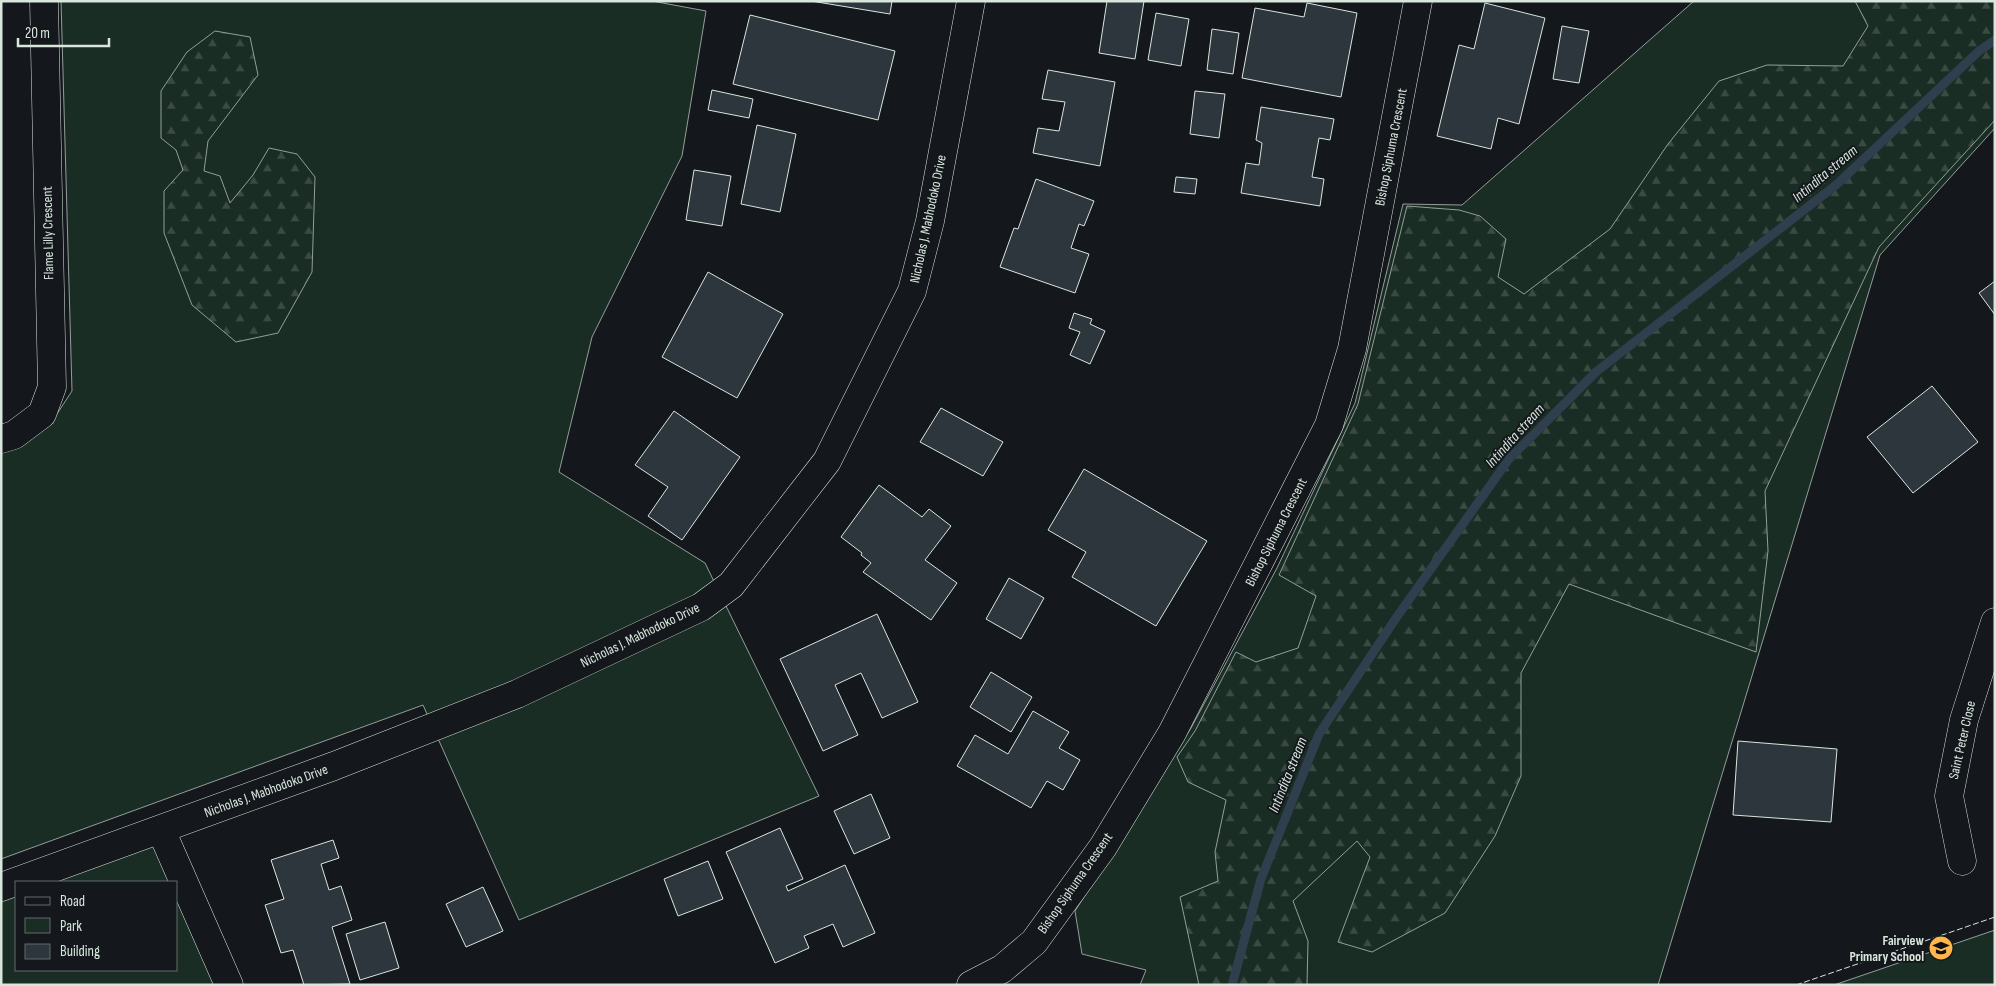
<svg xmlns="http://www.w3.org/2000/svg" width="1996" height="986" font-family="'Sofia Sans Condensed',sans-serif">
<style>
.green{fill:#1a2d24;stroke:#939e99}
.forest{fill:url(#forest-firs);stroke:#939e99}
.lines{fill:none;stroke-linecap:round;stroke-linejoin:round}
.stream{stroke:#2f3f4d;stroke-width:9}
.building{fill:#2c363c;stroke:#d8e6dc}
.street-casing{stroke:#d8e6dc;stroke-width:29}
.street{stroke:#14181c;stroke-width:28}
.fence{stroke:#d8e6dc;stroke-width:1;stroke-dasharray:6 2.5;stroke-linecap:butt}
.labels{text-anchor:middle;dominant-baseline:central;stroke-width:4;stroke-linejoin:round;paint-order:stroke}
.street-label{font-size:14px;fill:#d8e6dc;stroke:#14181c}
.poi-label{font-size:14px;font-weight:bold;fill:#d8e6dc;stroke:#14181c;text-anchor:end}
.water-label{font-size:15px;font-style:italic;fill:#d8e6dc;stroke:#14181c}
</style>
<defs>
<pattern id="forest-firs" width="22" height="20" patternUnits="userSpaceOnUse" patternTransform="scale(1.25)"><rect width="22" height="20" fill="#1a2d24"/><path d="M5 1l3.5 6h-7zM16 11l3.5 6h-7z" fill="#3b4b43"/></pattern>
</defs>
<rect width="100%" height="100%" fill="#14181c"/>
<g class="green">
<path d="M61 1H652L706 11 682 156 592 337 559 472 705 563 819 796 519 920 423 705 1 859V446L49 426 72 391Z"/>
<path d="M1694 1H1995V128L1880 255 1658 985H1140L1146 970 1082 954 1075 911 1191 728 1277 568 1355 403 1403 204 1462 205Z"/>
<path d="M155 841 173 882H41Z"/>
<path d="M176 890 217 985H1V896L16 891V970H176Z"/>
<path d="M1995 930V985H1834Z"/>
</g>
<g class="forest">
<path d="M1855 1H1995V120L1879 247 1765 491 1768 551 1756 652 1569 584 1521 673V776L1495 836 1445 913 1372 952 1338 942 1370 857 1357 841 1293 901 1308 941 1307 985H1199L1180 897 1218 881 1215 852 1226 800 1188 782 1177 757 1195 731 1236 652 1256 662 1298 648 1316 596 1279 575 1358 404 1407 206 1459 210 1480 216 1506 239 1498 277 1524 294 1610 229 1668 144 1719 81 1767 65 1843 66 1868 26Z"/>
<path d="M215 31 250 37 258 75 208 141 204 171 220 176 230 203 253 175 269 148 297 154 315 177 312 272 278 333 236 342 192 305 164 233V191L183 170 176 150 161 138V91L187 52Z"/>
</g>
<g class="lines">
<path class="stream" d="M1232 985 1261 879 1319 734 1396 618 1509 459 1596 372 1836 185 1979 51 1995 40"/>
</g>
<g class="building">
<path d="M811 1H892L890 14Z"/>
<path d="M1107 1H1144L1135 59 1099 53Z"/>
<path d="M1307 3 1357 13 1341 97 1242 78 1255 8 1304 17Z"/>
<path d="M1485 3 1545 18 1519 124 1498 118 1491 149 1437 136 1459 45 1474 49Z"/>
<path d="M1156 13 1189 19 1181 66 1148 60Z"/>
<path d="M750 15 895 51 878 120 733 84Z"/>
<path d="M1562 26 1589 31 1579 83 1553 79Z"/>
<path d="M1212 29 1239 33 1233 74 1207 70Z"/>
<path d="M1048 70 1115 82 1100 166 1033 153 1038 128 1059 131 1065 102 1042 99Z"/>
<path d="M712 90 753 99 749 118 708 110Z"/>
<path d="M1195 91 1225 94 1219 138 1190 134Z"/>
<path d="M1261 107 1334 119 1330 140 1319 138 1312 177 1324 179 1320 206 1241 193 1246 163 1259 165 1262 143 1256 140Z"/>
<path d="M757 125 796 134 780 212 741 204Z"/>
<path d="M694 170 731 176 722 226 686 220Z"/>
<path d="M1176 177 1197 179 1195 194 1174 192Z"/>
<path d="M1036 179 1094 201 1084 226 1079 224 1071 248 1089 254 1075 293 1000 267 1014 228 1018 229Z"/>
<path d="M708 272 783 314 737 398 662 357Z"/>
<path d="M1995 281V315L1979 293Z"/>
<path d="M1074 313 1092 319 1090 324 1105 331 1090 364 1070 355 1080 332 1069 328Z"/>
<path d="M1932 386 1978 442 1913 493 1867 437Z"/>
<path d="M941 408 1003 442 983 476 920 442Z"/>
<path d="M674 411 740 457 682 540 648 516 668 487 635 465Z"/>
<path d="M1084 469 1207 541 1156 626 1072 577 1086 552 1048 530Z"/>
<path d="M879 485 922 517 929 509 951 526 925 560 957 583 931 620 863 572 871 563 861 555 862 553 841 537Z"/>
<path d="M1009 578 1044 598 1021 639 986 619Z"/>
<path d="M877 614 918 702 882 718 861 673 835 685 858 735 823 751 780 659Z"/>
<path d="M991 672 1032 697 1011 732 970 707Z"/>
<path d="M1033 711 1069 732 1059 748 1080 760 1063 790 1047 781 1031 808 957 766 975 735 1008 754Z"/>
<path d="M1738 741 1837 749 1831 822 1733 815Z"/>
<path d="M871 794 890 838 854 854 834 811Z"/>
<path d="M780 828 803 879 786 886 788 891 845 865 875 933 843 947 833 924 804 936 809 948 775 963 726 852Z"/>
<path d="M333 840 339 858 321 864 329 890 341 886 352 920 332 927 350 984 304 985 293 950 281 953 265 905 284 899 271 860Z"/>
<path d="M708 861 723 899 678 916 664 879Z"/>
<path d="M483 887 503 931 466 947 446 904Z"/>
<path d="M385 922 399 968 360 980 346 934Z"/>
</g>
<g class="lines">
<defs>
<g id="street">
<path d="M1 439 14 435 42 414 52 387 44 1"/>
<path d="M161 830 229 985"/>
<path d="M1962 861 1949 796 1964 720 1995 622"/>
<path d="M1 887 334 766 517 694 701 607 731 585 827 461 912 291 930 221 971 1"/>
<path d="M971 985 1002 969 1034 942 1103 847 1172 733 1329 425 1352 349 1418 1"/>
</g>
</defs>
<use href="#street" class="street-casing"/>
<use href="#street" class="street"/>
<path class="fence" d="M1796 985 1995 917"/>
</g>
<defs>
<symbol id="school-disc" viewBox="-11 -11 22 22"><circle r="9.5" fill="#ffb74d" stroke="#14181c"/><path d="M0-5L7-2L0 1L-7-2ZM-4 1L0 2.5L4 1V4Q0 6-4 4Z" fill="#111"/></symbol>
</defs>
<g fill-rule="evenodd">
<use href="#school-disc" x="1927" y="934" width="28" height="28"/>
</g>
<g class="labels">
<g class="street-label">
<text transform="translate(1391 147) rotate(-79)">Bishop Siphuma Crescent</text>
<text transform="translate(928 219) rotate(-78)">Nicholas J. Mabhodoko Drive</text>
<text transform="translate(48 233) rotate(-91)">Flame Lilly Crescent</text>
<text transform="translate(1276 532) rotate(-63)">Bishop Siphuma Crescent</text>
<text transform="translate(640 635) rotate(-26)">Nicholas J. Mabhodoko Drive</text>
<text transform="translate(1962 740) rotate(-77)">Saint Peter Close</text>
<text transform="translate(266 791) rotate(-20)">Nicholas J. Mabhodoko Drive</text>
<text transform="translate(1075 883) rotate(-55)">Bishop Siphuma Crescent</text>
</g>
<g class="poi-label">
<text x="1924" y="940">Fairview<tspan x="1924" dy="16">Primary School</tspan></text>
</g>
<g class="water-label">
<text transform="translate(1825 174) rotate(-40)">Intindita stream</text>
<text transform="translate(1515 436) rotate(-48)">Intindita stream</text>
<text transform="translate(1288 775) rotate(-68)">Intindita stream</text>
</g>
</g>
<rect width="1996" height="986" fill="none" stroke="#d8e6dc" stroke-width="5"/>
<rect x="15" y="881" width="162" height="90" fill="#14181c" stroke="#626a69"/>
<rect x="25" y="897" width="25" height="8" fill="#14181c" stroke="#626a69"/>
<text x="60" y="906" font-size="15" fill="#d8e6dc">Road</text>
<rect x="25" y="918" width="25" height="15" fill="#1a2d24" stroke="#626a69"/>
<text x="60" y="931" font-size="15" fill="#d8e6dc">Park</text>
<rect x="25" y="944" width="25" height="15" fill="#2c363c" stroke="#626a69"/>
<text x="60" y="956" font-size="15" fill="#d8e6dc">Building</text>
<path d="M18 38v8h91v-8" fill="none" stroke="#d8e6dc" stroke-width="2.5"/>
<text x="25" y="38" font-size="15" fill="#d8e6dc" stroke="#14181c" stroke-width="4" paint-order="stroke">20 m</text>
</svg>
